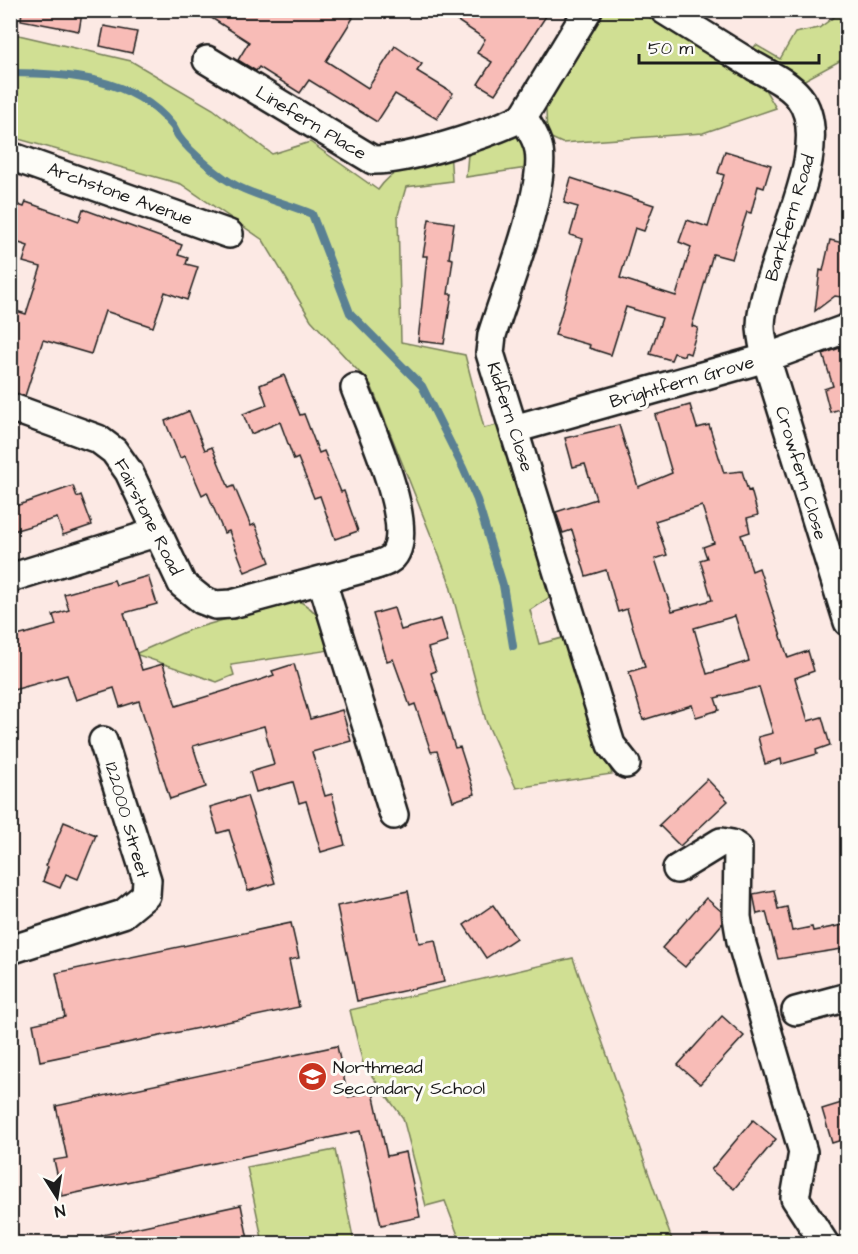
<svg xmlns="http://www.w3.org/2000/svg" width="858" height="1254" font-family="'Architects Daughter',sans-serif">
<style>
.green{fill:#d0df93;stroke:#767e58;stroke-width:1.5}
.lines{fill:none;stroke-linecap:round;stroke-linejoin:round}
.stream{stroke:#5a8093;stroke-width:8}
.building{fill:#f8bcb7;stroke:#1c1c1c;stroke-width:1.5;fill-rule:evenodd}
.minor-casing{stroke:#1c1c1c;stroke-width:32}
.minor{stroke:#fdfcf7;stroke-width:27}
.labels{text-anchor:middle;dominant-baseline:central;stroke-width:6;stroke-linejoin:round;paint-order:stroke}
.street-label{font-size:18px;fill:#1c1c1c;stroke:#fdfcf7}
.poi-label{font-size:18px;fill:#1c1c1c;stroke:#fdfcf7;text-anchor:start}
</style>
<rect width="100%" height="100%" fill="#fce9e4"/>
<filter id="ink" filterUnits="userSpaceOnUse"><feTurbulence type="fractalNoise" baseFrequency=".0167" numOctaves="2"/><feDisplacementMap in="SourceGraphic" scale="12" xChannelSelector="R" yChannelSelector="G"/><feConvolveMatrix kernelMatrix="1 2 1 2 8 2 1 2 1" color-interpolation-filters="sRGB"/></filter>
<g filter="url(#ink)">
<g class="green">
<path d="M602 10 639 11 763 86 776 108 703 133 562 143 547 136 546 110 574 49Z"/>
<path d="M836 11H847V57L801 82 748 54 756 45 780 59 795 33 819 28 838 14Z"/>
<path d="M10 33 131 61 213 109 272 154 310 142 378 190C395 165 422 159 450 149L452 181 406 187 398 215 401 342 465 355 484 428 502 424 553 595 530 610 539 644 566 637 612 774 516 788 486 721 448 578 371 385 311 320 263 240 181 184 11 137Z"/>
<path d="M508 132 522 137 531 150 527 168 466 177 469 143Z"/>
<path d="M295 599C320 611 325 624 330 650L231 665 234 675 217 682 135 654 189 630Z"/>
<path d="M573 958 673 1243H461L445 1201 426 1206 403 1118 363 1064 350 1010Z"/>
<path d="M335 1150 354 1242 263 1243 247 1167Z"/>
</g>
<g class="lines">
<path class="stream" d="M10 73C67 73 133 77 172 125 175 128 176 133 179 137 189 151 222 179 239 187 262 198 288 204 312 214L350 313 422 386 463 468 477 500 503 585 513 646"/>
</g>
<g class="building">
<path d="M22 10 82 13 79 31 21 20Z"/>
<path d="M199 10H341L353 18 326 61 368 88 395 46 422 64 417 71 453 93 437 119 395 94 377 122 309 80 300 93 259 67 256 71 238 60 249 42Z"/>
<path d="M441 10H550L495 94 478 84 492 62 477 53 485 39Z"/>
<path d="M104 26 137 32 132 53 100 46Z"/>
<path d="M725 151 771 165 764 188 758 186 751 213 747 212 732 259 713 254 692 326 698 328 690 354 685 352 684 356 674 353 671 360 650 354 662 318 626 307 611 355 589 348 590 345 555 335 583 239 570 235 578 207 564 203 571 178 654 205 644 231 635 228 620 278 676 296 691 247 679 242 687 220 708 227 724 175 718 173Z"/>
<path d="M10 202 24 207 26 202 79 221 83 209 182 245 178 255 188 258 186 264 198 267 187 300 165 292 153 327 105 311 91 354 43 340 25 396 10 392V309L26 314 41 267 23 262 28 246 10 240Z"/>
<path d="M429 219 454 223 449 258 453 259 448 294H452L444 344 418 341 427 256H423Z"/>
<path d="M830 240 848 244V292L842 291 841 297 835 296 815 311 820 270 823 271Z"/>
<path d="M848 345V417L843 418 840 409 830 412 824 389 833 386 823 354Z"/>
<path d="M284 375 300 415 304 414 319 453 324 451 341 492 344 491 358 531 335 539 320 496 314 498 298 458 294 460 280 422 251 434 243 414 267 405 260 385Z"/>
<path d="M690 405 697 428 709 425 724 473 742 471 748 491 751 490 758 515 747 518 750 532 741 535 752 571 759 568 788 658 808 651 814 671 795 678 808 721 822 717 830 745 816 750 817 754 782 764 781 759 765 764 758 737 773 733 759 687 715 698 719 710 696 717 692 705 643 720 629 672 645 667 627 609 618 612 606 570 586 576 572 530 563 533 556 512 596 499 585 464 573 467 565 438 619 425 638 487 672 473 655 415ZM702 506 714 543 703 547 707 558 700 560 712 600 672 611 655 559 667 555 655 521ZM735 616 749 661 707 674 694 628Z"/>
<path d="M189 411 205 450 212 447 229 488 234 486 251 526 255 524 270 562 245 572 229 531 224 533 207 492 202 495 185 456 180 458 165 421Z"/>
<path d="M73 486 77 497 81 495 92 525 63 535 57 518 10 532V508Z"/>
<path d="M148 576 157 604 124 613 142 670 163 664 176 706 263 679 274 675 272 671 294 664 310 719 342 710 351 741 312 752 325 796 332 794 345 845 321 852 306 801 299 803 293 782 256 792 250 772 274 765 264 726 193 746 206 787 170 799 139 701 120 707 114 688 76 700 67 675 10 691V638L56 625 53 615 69 610 64 594 114 580 116 585Z"/>
<path d="M394 608 401 630 441 619 448 642 428 648 436 671 431 673 455 748 460 747 475 794 453 801 437 751 431 752 415 704 410 706 393 659 387 661 373 614Z"/>
<path d="M707 779 728 801 680 846 659 825Z"/>
<path d="M247 796 275 883 248 891 229 830 218 833 210 807Z"/>
<path d="M64 822 96 835 78 879 66 874 60 888 43 881 48 867 46 866Z"/>
<path d="M774 890 778 909 787 907 792 931 812 927 813 931 848 924V948L778 959 766 912 757 914 753 894Z"/>
<path d="M408 891 419 943 435 940 444 982 357 1001 337 906Z"/>
<path d="M706 898 721 911 722 924 685 967 662 948Z"/>
<path d="M493 905 516 938 486 958 464 925Z"/>
<path d="M291 923 299 958 289 960 299 1007 40 1061 33 1024 65 1017 56 973Z"/>
<path d="M722 1016 744 1036 700 1084 678 1065Z"/>
<path d="M337 1046 348 1097 373 1092 387 1156 406 1152 420 1217 381 1225 360 1131 62 1196 54 1160 67 1158 56 1106Z"/>
<path d="M848 1101V1138L832 1143 822 1109Z"/>
<path d="M753 1120 776 1139 734 1189 711 1170Z"/>
<path d="M241 1205 249 1244H103L102 1235Z"/>
</g>
<g class="lines">
<defs>
<g id="minor">
<path d="M588 10 523 117C529 127 537 138 539 150 546 190 505 292 492 335L490 353 611 745 626 764"/>
<path d="M664 10C694 29 724 47 754 66 768 74 788 83 799 97 839 148 762 265 761 326 761 336 764 347 766 358L848 622"/>
<path d="M207 60 373 160C407 161 491 133 523 117"/>
<path d="M10 156 229 234"/>
<path d="M10 407 98 439 114 451 129 472 182 584 202 600 215 605 232 604 373 566C382 563 392 561 396 552 413 518 368 423 355 388"/>
<path d="M514 429 766 358 848 328"/>
<path d="M10 578 158 532"/>
<path d="M322 581 394 815"/>
<path d="M677 869 721 842 732 844 738 848 737 917 741 941 803 1152 795 1198 825 1244"/>
<path d="M10 950 123 914 146 895 147 880 103 741"/>
<path d="M796 1011 848 997"/>
</g>
</defs>
<use href="#minor" class="minor-casing"/>
<use href="#minor" class="minor"/>
</g>
</g>
<defs>
<symbol id="school-disc" viewBox="-11 -11 22 22"><circle r="9.5" fill="#c8321e" stroke="#fdfcf7"/><path d="M0-5L7-2L0 1L-7-2ZM-4 1L0 2.5L4 1V4Q0 6-4 4Z" fill="#fff"/></symbol>
</defs>
<g fill-rule="evenodd">
<use href="#school-disc" x="296" y="1060" width="33" height="33"/>
</g>
<g class="labels">
<g class="street-label">
<text transform="translate(311 123) rotate(31)">Linefern Place</text>
<text transform="translate(120 194) rotate(20)">Archstone Avenue</text>
<text transform="translate(790 218) rotate(-73)">Barkfern Road</text>
<text transform="translate(682 382) rotate(-16)">Brightfern Grove</text>
<text transform="translate(510 417) rotate(72)">Kidfern Close</text>
<text transform="translate(801 473) rotate(73)">Crowfern Close</text>
<text transform="translate(148 517) rotate(63)">Fairstone Road</text>
<text transform="translate(127 820) rotate(74)">122000 Street</text>
</g>
<g class="poi-label">
<text x="333" y="1067">Northmead<tspan x="333" dy="21">Secondary School</tspan></text>
</g>
</g>
<rect width="858" height="1254" fill="none" stroke="#fdfcf7" stroke-width="36"/>
<rect x="18" y="18" width="822" height="1218" fill="none" stroke="#1c1c1c" stroke-width="2" filter="url(#ink)"/>
<g transform="translate(57 1197) rotate(168)" stroke="#fdfcf7" stroke-width="4.5" paint-order="stroke">
<path d="M0-4.5L10 22L0 15L-10 22Z" fill="#1c1c1c"/>
<text y="-9" font-size="16" font-weight="bold" text-anchor="middle" fill="#1c1c1c">N</text>
</g>
<path d="M639 54v9h180v-9" fill="none" stroke="#1c1c1c" stroke-width="3"/>
<text x="648" y="54" font-size="18" fill="#1c1c1c" stroke="#fdfcf7" stroke-width="4.5" paint-order="stroke">50 m</text>
</svg>
